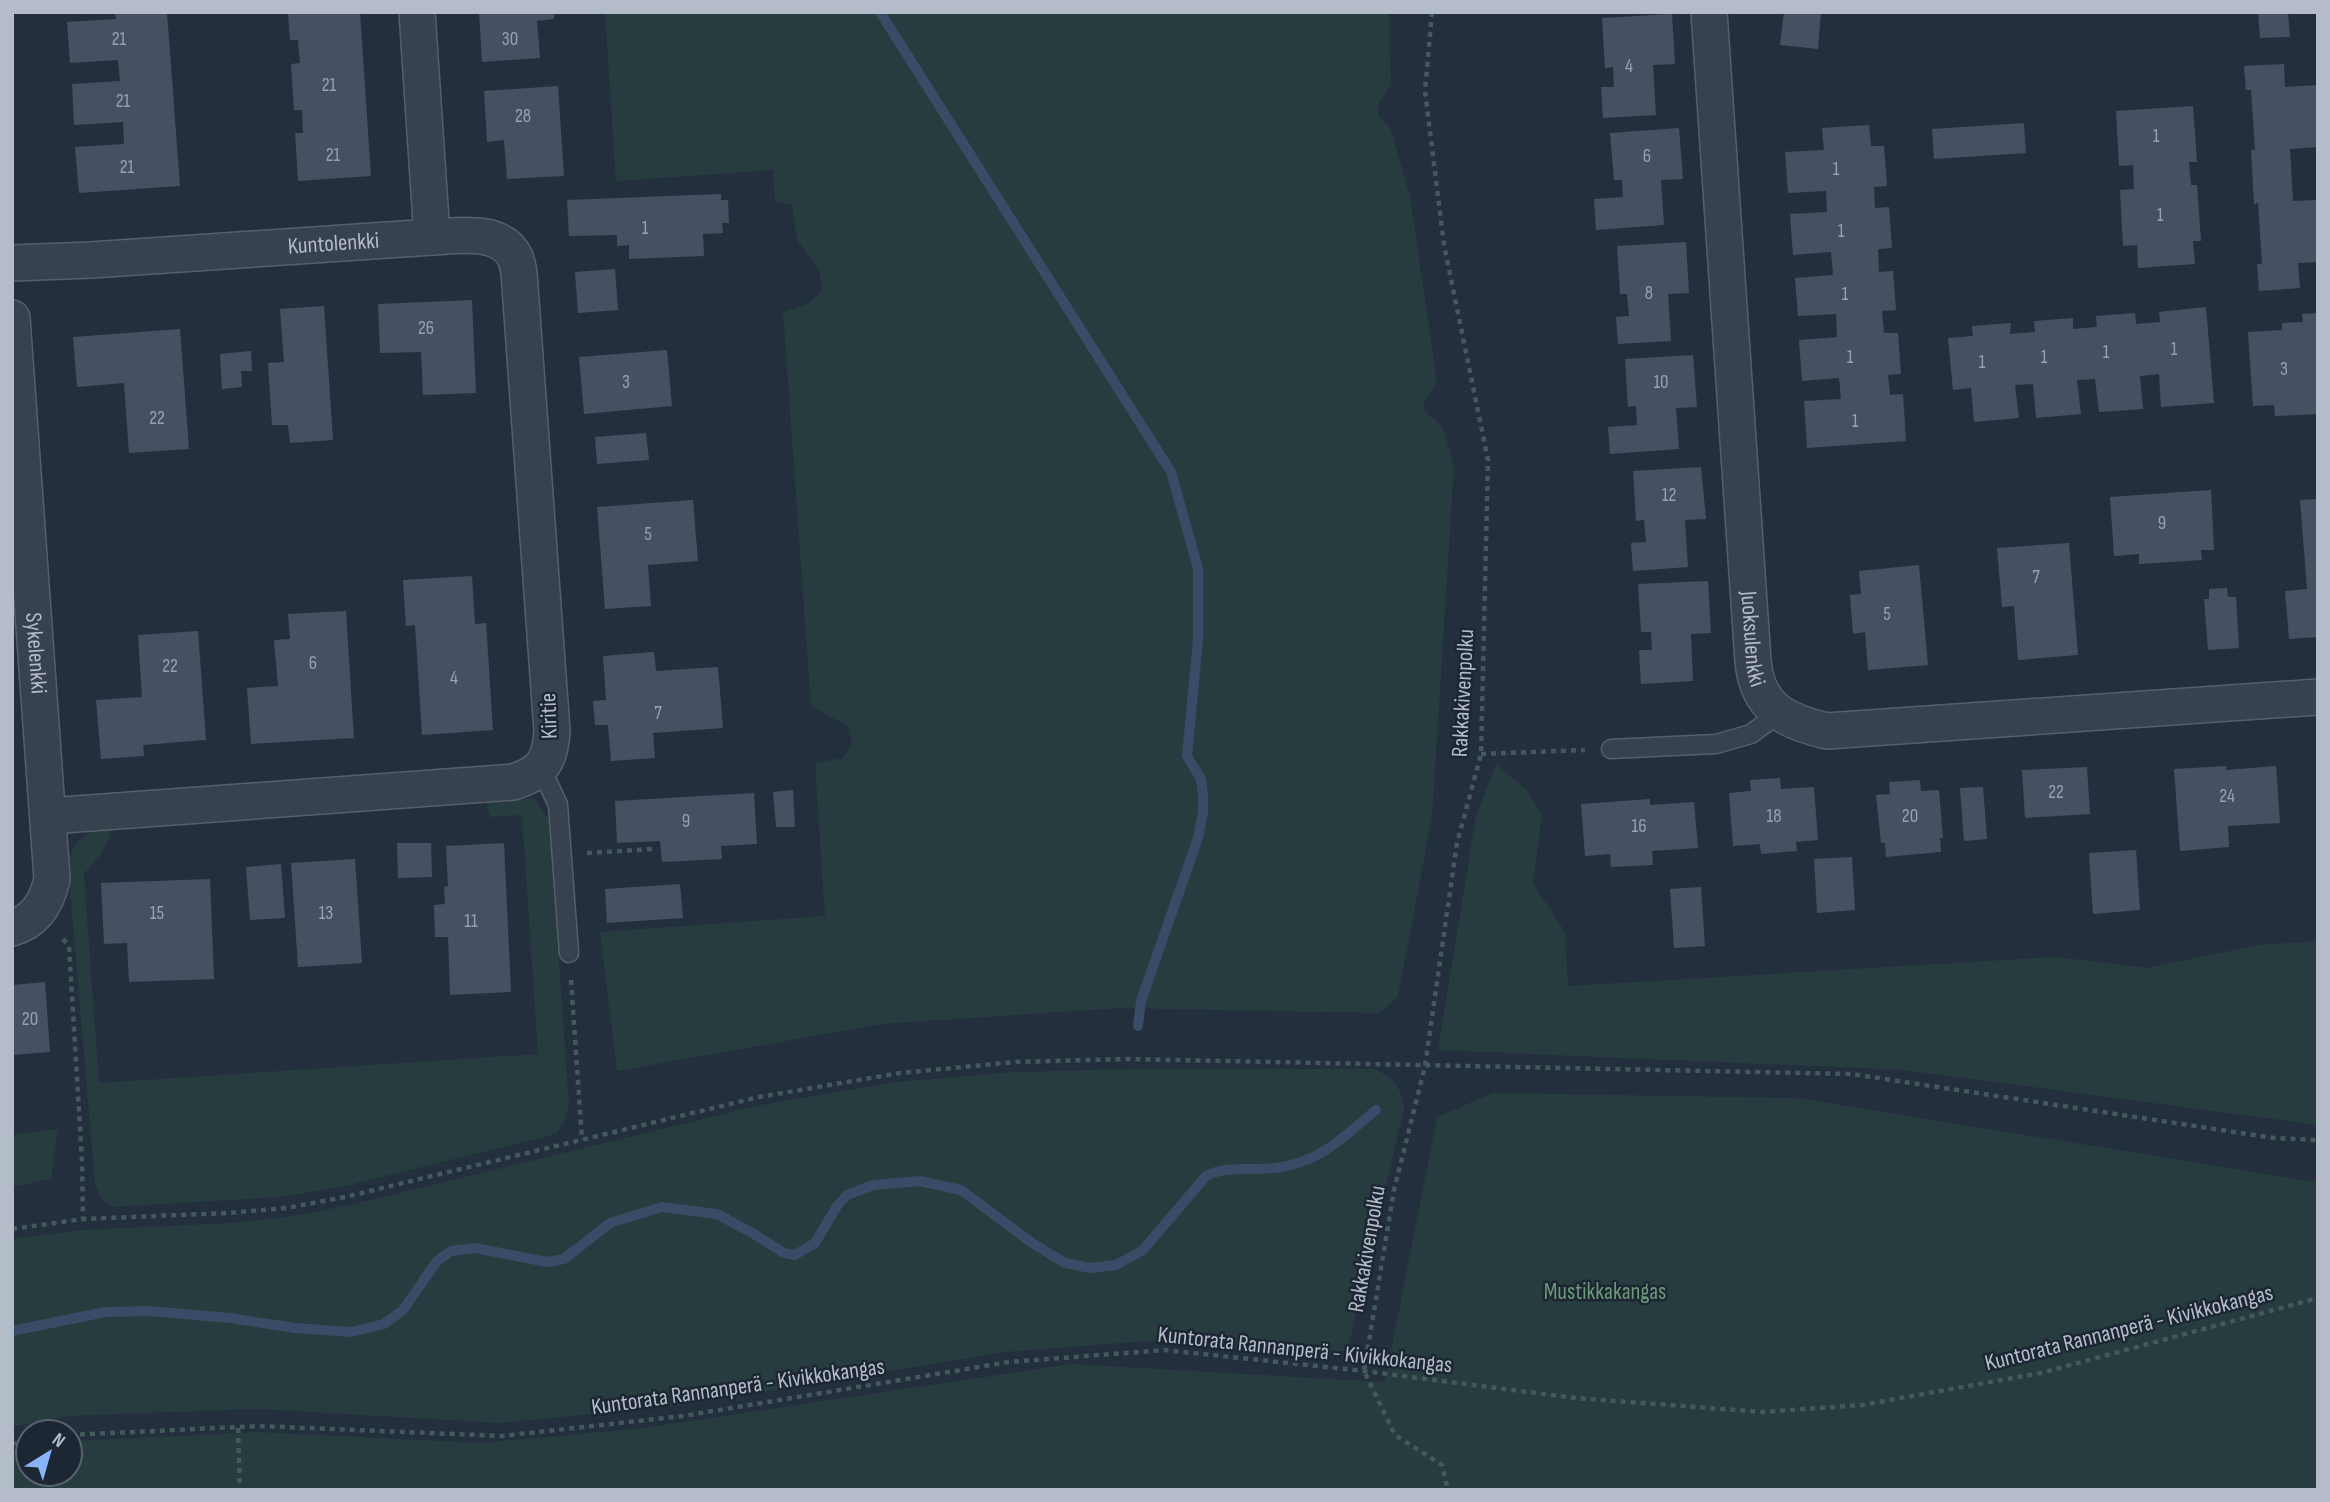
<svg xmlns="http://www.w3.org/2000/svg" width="2330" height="1502" font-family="'Sofia Sans Condensed',sans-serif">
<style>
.green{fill:#263c3f}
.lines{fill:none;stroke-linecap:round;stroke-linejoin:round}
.stream{stroke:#394c67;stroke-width:10}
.building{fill:#455162}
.service-casing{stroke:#565f6c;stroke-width:21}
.minor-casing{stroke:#565f6c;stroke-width:38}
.path{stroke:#44595c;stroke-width:4.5;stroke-dasharray:5 5;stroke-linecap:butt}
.service{stroke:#38414e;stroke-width:18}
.minor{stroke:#38414e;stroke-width:35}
.labels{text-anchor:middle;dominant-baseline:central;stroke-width:5;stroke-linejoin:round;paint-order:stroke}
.number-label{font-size:19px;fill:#98a1af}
.street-label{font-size:23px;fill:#b4bcc9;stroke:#1d2633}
.park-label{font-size:23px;fill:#6b9a76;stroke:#1d2633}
</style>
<rect width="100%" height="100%" fill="#242f3e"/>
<g class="green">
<path d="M605 12H1389L1391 85 1378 105 1379 117 1390 127 1410 196 1437 382 1423 403 1425 411 1443 427 1454 467 1432 817 1398 996 1380 1013 1120 1008 882 1024 617 1071 600 932 825 916 815 763 843 758 852 743 848 726 811 706 783 312 806 305 823 290 818 268 797 240 792 205 775 201 773 170 616 181Z"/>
<path d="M1496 764 1527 790 1542 815 1533 883 1565 932 1568 986 2057 957 2147 968 2259 945 2318 941V1125L1903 1070 1438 1050 1476 816Z"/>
<path d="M534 798 549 819 569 1105 565 1121 556 1134 341 1187 281 1197 112 1207 102 1199 95 1184 68 867C73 839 84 833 110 826 113 845 95 860 84 874L99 1083 538 1054 522 815 490 817 486 803Z"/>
<path d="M1129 1069H1373C1392 1075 1403 1089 1404 1109L1348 1348 1337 1355 1320 1358 1160 1340 1006 1352 684 1405 500 1423 258 1409 67 1416 12 1427V1239L82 1230 230 1223 287 1217 350 1205 761 1105 898 1082 1014 1072Z"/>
<path d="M1493 1093 1797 1098 2309 1181 2318 1180V1490H12V1452L28 1449V1474H70V1441L259 1432 480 1443 644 1428 1071 1364 1385 1382 1437 1117Z"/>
<path d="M58 1129 51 1179 12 1187V1135Z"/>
</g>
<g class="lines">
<g class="stream">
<path d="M880 12 1171 472 1198 568V640L1187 756 1201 779 1203 794V812L1198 838 1141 1001 1138 1026"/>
<path d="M12 1331 105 1312 149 1311 230 1318 295 1328 351 1332 384 1324 403 1310 437 1261 451 1251 475 1248 547 1262 564 1259 610 1223 662 1207 717 1214 754 1234 784 1253 795 1255 815 1243 837 1206 847 1195 873 1185 920 1181 961 1190 1032 1243 1065 1263 1090 1268 1116 1265 1143 1250 1206 1176C1227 1165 1252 1171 1275 1168 1320 1163 1343 1137 1376 1110"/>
</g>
</g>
<g class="building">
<path d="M115 12H167L180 186 79 193 75 147 124 144 123 122 74 125 72 84 120 81 118 60 70 63 67 22 116 19Z"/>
<path d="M288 12H360L371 176 298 181 295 133H303L302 110H294L291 64 300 63 298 40H290Z"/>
<path d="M479 12H554V19L537 21 540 58 482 62Z"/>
<path d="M1784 12H1821L1818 49 1780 45Z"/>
<path d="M2258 12H2288L2290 37 2260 38Z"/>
<path d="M1672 14 1675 64 1653 65 1656 115 1603 118 1601 87H1614L1613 67 1605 68 1602 18Z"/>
<path d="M2284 64 2285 87 2318 85V147L2290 149 2293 201 2318 200V262L2298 263 2300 288 2259 291 2257 264H2262L2258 203 2254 204 2251 150H2255L2251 90H2246L2244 66Z"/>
<path d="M558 86 564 176 507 179 504 140 487 142 484 91Z"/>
<path d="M2193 106 2197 162H2189L2191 185H2197L2201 241H2193L2195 264 2138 268 2137 245 2123 246 2120 190 2134 189 2133 165 2119 166 2116 111Z"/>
<path d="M2024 123 2026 153 1934 159 1932 129Z"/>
<path d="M1869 125 1871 146H1884L1887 186 1874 187 1875 208 1889 207 1892 248 1878 249 1879 272 1893 271 1896 310 1882 311 1884 333H1898L1901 374 1888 375 1890 395 1903 394 1906 441 1807 448 1804 401 1841 399 1839 378 1802 381 1799 340 1837 337 1836 314 1798 316 1795 278 1833 275 1831 252 1793 255 1790 214 1827 212 1826 191 1788 193 1785 152 1824 150 1822 128Z"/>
<path d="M1679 128 1683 179 1661 180 1664 225 1596 230 1594 199 1623 197 1622 180H1614L1610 133Z"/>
<path d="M721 194V200H728L729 223H722L723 233 703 234 704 256 629 259V245L617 246V235L569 236 567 200Z"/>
<path d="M1686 242 1689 293 1668 294 1671 341 1618 344 1616 317 1629 316 1627 294H1620L1617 246Z"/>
<path d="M615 269 618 310 578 313 575 272Z"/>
<path d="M472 300 476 393 423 395 421 352 380 353 378 304Z"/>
<path d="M324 306 333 440 290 443 288 425H272L268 363 284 362 280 309Z"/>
<path d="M2206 307 2214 403 2161 407 2159 374 2140 376 2143 409 2099 412 2095 379 2077 380 2081 414 2036 418 2033 384 2015 385 2019 418 1974 422 1971 388 1953 390 1948 338 1973 336 1972 326 2011 323 2010 334 2035 332 2034 321 2073 318V329L2097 327 2096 316 2135 313 2136 324 2160 322 2159 312Z"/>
<path d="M2318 313V414L2275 416 2274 405 2253 406 2248 332 2282 330V323L2303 322 2302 314Z"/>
<path d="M180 329 189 449 129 453 124 383 77 387 73 337Z"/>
<path d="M667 350 672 406 584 414 579 357Z"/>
<path d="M251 351 252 371H241L242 387 222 389 220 354Z"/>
<path d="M1693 355 1697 407 1676 408 1679 449 1610 454 1608 427 1637 425 1636 406 1628 407 1625 359Z"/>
<path d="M646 433 649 460 597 464 595 437Z"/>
<path d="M1701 467 1706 519 1685 520 1688 567 1633 571 1631 543 1646 542 1644 520 1636 521 1633 471Z"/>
<path d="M2211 490 2214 550H2201L2202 560 2139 564V554L2114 556 2110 497Z"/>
<path d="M2318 499V637L2289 639 2285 591 2307 589 2300 500Z"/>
<path d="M693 500 698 561 648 565 651 606 605 609 597 507Z"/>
<path d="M2069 543 2078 655 2018 660 2014 606 2002 607 1997 548Z"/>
<path d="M1919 565 1928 665 1868 670 1865 632 1853 634 1850 595 1861 594 1859 571Z"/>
<path d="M472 576 475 624 486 623 493 730 422 735 415 625 406 626 403 580Z"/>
<path d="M1708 581 1711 633 1691 634 1693 681 1641 684 1639 650H1652L1651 632H1641L1638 584Z"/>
<path d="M2227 588 2228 597H2236L2239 648 2208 650 2204 599H2209V589Z"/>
<path d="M346 611 354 738 251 744 247 688 278 686 274 640 290 639 288 614Z"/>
<path d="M198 631 206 740 143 745 144 756 101 759 96 700 142 697 138 635Z"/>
<path d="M654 652 656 671 718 667 723 728 653 733 655 758 611 761 608 725H595L593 701 606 700 603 656Z"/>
<path d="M2226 766V770L2276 766 2280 823 2228 826 2229 847 2180 851 2174 769Z"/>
<path d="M2087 767 2090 814 2025 818 2022 770Z"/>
<path d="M1780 778 1781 789 1814 787 1818 840 1796 842 1797 851 1761 854 1760 844 1733 846 1729 793 1751 791 1750 780Z"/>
<path d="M1920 780 1921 791 1939 790 1943 838H1940L1941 852 1886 857 1885 843H1881L1876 795 1890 794 1889 782Z"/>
<path d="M1983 787 1987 839 1964 841 1960 788Z"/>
<path d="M793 790 795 827H776L773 792Z"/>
<path d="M754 793 757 844 721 846 722 859 662 862 660 841 617 843 615 801Z"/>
<path d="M1650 799V805L1694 802 1698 848 1652 851 1653 865 1611 867 1610 854 1585 856 1581 804Z"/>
<path d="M397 843H431L432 877 398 878Z"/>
<path d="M504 843 511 992 450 995 448 937H435L434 905 445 904 444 887 448 886 446 846Z"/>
<path d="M2136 850 2140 910 2093 914 2089 853Z"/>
<path d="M1852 857 1855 910 1817 913 1814 859Z"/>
<path d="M355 859 362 963 298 967 291 863Z"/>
<path d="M281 864 285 918 250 920 246 867Z"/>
<path d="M210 879 214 979 129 982 127 943 104 944 101 883Z"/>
<path d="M680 884 683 918 607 923 605 889Z"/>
<path d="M1701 887 1705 946 1674 948 1670 889Z"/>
<path d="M45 982 50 1052 12 1055V985Z"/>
</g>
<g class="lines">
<defs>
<g id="service">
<path d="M1611 749 1716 744 1751 734 1779 713"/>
<path d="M541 768 558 805 569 953"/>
</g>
<g id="minor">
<path id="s1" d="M1709 12 1753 661C1757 708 1785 721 1827 731L2318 697"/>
<path id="s2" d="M12 263 91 260 432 237 417 12"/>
<path id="s3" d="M12 318 52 879C47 902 36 921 12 928"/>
<path d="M49 816 513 782C542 773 550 762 552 731L519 273C518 268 517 261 515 257 500 228 458 236 432 237"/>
</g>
</defs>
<use href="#service" class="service-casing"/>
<use href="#minor" class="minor-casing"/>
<g class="path">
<path d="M1432 12 1425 91 1444 245 1488 460 1481 754 1457 843 1425 1066 1394 1190 1364 1371 1395 1435 1442 1465 1448 1490"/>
<path d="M1481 754 1585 750"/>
<path d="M587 853 653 849"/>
<path d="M63 939 69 946 82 1161 83 1219"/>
<path d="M571 980 582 1140"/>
<path d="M12 1229 83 1219 228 1213 286 1208 345 1197 759 1097 900 1073 1015 1062 1128 1059 1852 1074 2274 1138 2318 1140"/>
<path d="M238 1428 240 1490"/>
<path d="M70 1435 259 1426 502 1436 683 1416 1009 1362 1165 1350 1364 1371 1575 1398 1763 1412 1862 1405 2041 1373 2318 1298"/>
<path d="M12 1444 28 1441"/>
</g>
<use href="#service" class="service"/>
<use href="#minor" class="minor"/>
</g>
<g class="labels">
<g class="number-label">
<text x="119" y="39">21</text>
<text x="510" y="39">30</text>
<text x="1629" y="66">4</text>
<text x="329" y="85">21</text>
<text x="123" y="101">21</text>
<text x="523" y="116">28</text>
<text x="2156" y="136">1</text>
<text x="333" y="155">21</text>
<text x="1647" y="156">6</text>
<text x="127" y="167">21</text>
<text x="1836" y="169">1</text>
<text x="2160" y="215">1</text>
<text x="645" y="228">1</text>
<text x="1841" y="231">1</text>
<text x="1649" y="293">8</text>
<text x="1845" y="294">1</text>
<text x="426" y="328">26</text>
<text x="2174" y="349">1</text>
<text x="2106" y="352">1</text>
<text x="1850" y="357">1</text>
<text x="2044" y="357">1</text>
<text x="1982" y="362">1</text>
<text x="2284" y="369">3</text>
<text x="626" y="382">3</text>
<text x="1661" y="382">10</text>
<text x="157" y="418">22</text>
<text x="1855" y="421">1</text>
<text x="1669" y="495">12</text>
<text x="2162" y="523">9</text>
<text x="648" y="534">5</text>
<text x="2036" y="577">7</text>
<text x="1887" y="614">5</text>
<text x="313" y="663">6</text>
<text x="170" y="666">22</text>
<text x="454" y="678">4</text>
<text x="658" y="713">7</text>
<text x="2056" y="792">22</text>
<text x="2227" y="796">24</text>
<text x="1774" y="816">18</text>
<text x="1910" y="816">20</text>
<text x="686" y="821">9</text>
<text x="1639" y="826">16</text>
<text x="157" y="913">15</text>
<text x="326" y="913">13</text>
<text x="471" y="921">11</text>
<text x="30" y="1019">20</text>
</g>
<g class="street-label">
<text stroke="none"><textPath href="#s2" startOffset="322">Kuntolenkki</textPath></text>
<text stroke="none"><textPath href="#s1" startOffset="628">Juoksulenkki</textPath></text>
<text stroke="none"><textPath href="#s3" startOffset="336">Sykelenkki</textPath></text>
<text transform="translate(1463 693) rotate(-87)">Rakkakivenpolku</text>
<text transform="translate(549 716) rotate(-92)">Kiritie</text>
<text transform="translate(1367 1249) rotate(-80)">Rakkakivenpolku</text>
<text transform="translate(2129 1328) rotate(-14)">Kuntorata Rannanperä - Kivikkokangas</text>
<text transform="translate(1305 1350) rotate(6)">Kuntorata Rannanperä - Kivikkokangas</text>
<text transform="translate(738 1387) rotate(-8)">Kuntorata Rannanperä - Kivikkokangas</text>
</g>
<g class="park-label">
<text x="1605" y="1292">Mustikkakangas</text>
</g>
</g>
<rect width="2330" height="1502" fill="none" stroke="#b4bcc9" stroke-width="28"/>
<g transform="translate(49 1453) rotate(37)"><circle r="33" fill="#1d2633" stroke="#59626f" stroke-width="2"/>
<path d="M0-5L12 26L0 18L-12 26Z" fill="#8ab4f8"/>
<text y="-10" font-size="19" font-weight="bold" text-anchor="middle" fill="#b4bcc9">N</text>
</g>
</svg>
